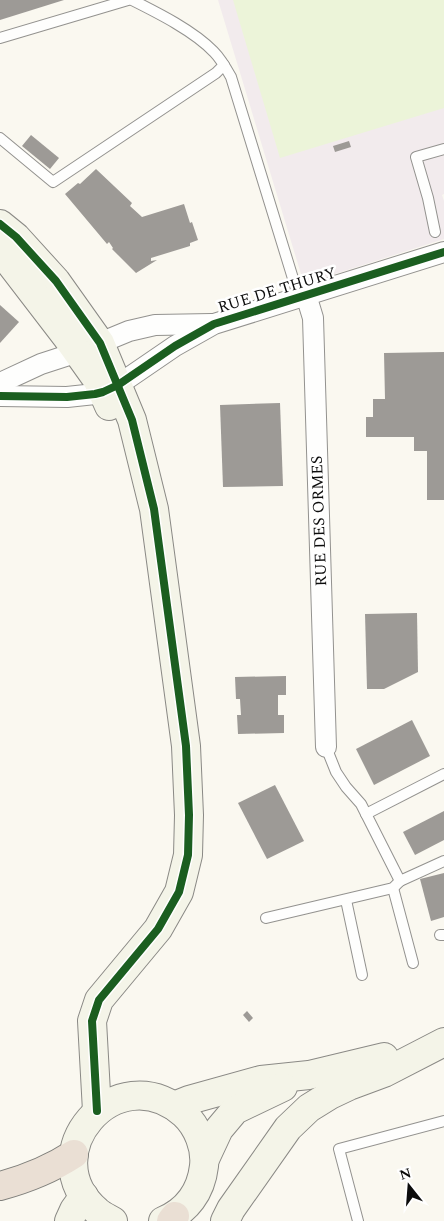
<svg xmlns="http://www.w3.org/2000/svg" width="444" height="1221" font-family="Spectral,serif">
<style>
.industrial{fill:#f2ebed}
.pitch{fill:#ecf4d9}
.building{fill:#9d9a96}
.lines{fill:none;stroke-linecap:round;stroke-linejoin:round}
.lane-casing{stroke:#93928f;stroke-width:12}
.street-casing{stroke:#93928f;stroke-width:22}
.secondary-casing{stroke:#8a8985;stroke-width:30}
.highway-casing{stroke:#80807c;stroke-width:30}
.lane{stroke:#fefefd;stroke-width:10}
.street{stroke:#fefefd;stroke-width:20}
.secondary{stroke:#f4f4e8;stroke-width:28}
.highway{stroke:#eadfd4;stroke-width:28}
.cycleway-casing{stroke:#fff;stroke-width:11}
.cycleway{stroke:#1b5e20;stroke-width:8}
.labels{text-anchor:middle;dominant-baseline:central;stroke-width:5;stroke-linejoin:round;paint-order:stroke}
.street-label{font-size:16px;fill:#0c0c0c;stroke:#fff}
</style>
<rect width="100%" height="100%" fill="#faf8f0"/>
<path class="industrial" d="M218 0H444V194L442 195 444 201V239L304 284Z"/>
<path class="pitch" d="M233 0H444V108L280 158Z"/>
<g class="building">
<path d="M0 0H64L0 20Z"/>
<path d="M31 135 59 158 50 169 22 146Z"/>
<path d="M349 141 351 147 335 152 333 146Z"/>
<path d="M96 169 132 203 130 206 142 217 184 204 190 223 192 222 198 240 190 243V246L151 258V261L157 260 136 273 112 249 113 248 109 242 107 244 65 194 78 183 80 184Z"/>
<path d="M0 305 19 322 0 343Z"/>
<path d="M444 352V500H427V451H414V437H366V417H373V399H385L384 353Z"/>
<path d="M280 403 283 486 223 487 220 405Z"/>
<path d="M417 613 418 672 384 689H367L365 614Z"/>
<path d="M286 676V695H278V715H284V733L238 734 237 715H241L240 699H236L235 677Z"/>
<path d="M412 720 430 756 374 785 356 749Z"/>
<path d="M275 785 304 841 267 859 238 803Z"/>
<path d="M444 811V840L415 855 403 832Z"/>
<path d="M444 873V917L431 921 420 879Z"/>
<path d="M247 1011 253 1018 249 1022 243 1015Z"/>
</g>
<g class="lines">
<defs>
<g id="lane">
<path d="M132 0C158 13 194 31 214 52 221 59 226 68 231 77L299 298"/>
<path d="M0 38 128 0"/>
<path d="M0 138 53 182 216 73 224 65"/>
<path d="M435 232 428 198 416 157 444 149"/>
<path d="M326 747 336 772 346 787 361 804 400 881 444 861"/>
<path d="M366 814 444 774"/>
<path d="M393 888 413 963"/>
<path d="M346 900 362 975"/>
<path d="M266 918 393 888 400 881"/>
<path d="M440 935H444"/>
<path d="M358 1221 339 1149 444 1121"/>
</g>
<g id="street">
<path d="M306 295 313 318 326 747"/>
<path d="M0 383 41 364 78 352 129 331 155 325 212 324"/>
<path d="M0 396 67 397 95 394 103 392 118 385 175 346 214 324 444 252"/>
</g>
<g id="secondary">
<path d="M0 224 16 237 56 281 100 343 132 420 154 509 186 746 189 815 188 855 179 892 158 929 99 1000 92 1021 97 1111"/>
<path d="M0 250 66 336 98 381 109 406"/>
<path d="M174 1106 189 1100 261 1080 309 1075 384 1057"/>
<path d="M205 1159 219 1129 235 1110 283 1087"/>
<path d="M69 1221 74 1210 84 1196"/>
<path d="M113 1221C108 1218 101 1215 97 1211 31 1155 116 1054 184 1114 198 1127 206 1148 204 1166 201 1192 187 1211 163 1221"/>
<path d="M225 1221 231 1209 288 1128 309 1108 330 1095 349 1086 384 1073 444 1042"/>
</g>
<g id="highway">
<path d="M0 1186C26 1179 51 1169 74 1154"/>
<path d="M171 1221 175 1216"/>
</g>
</defs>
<use href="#lane" class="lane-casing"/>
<use href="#street" class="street-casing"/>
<use href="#secondary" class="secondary-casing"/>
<use href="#highway" class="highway-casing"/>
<use href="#lane" class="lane"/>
<use href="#street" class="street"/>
<use href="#secondary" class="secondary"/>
<use href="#highway" class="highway"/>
<defs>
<g id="cycleway">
<path d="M0 224 16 237 56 281 100 343 132 420 154 509 186 746 189 815 188 855 179 892 158 929 99 1000 92 1021 97 1111"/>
<path d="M0 396 67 397 95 394 103 392 118 385 175 346 214 324 444 252"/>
</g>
</defs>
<use href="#cycleway" class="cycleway-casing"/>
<use href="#cycleway" class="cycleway"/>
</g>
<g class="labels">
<g class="street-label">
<text transform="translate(277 290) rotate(-17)">RUE DE THURY</text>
<text transform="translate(319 521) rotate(-92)">RUE DES ORMES</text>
</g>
</g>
<g transform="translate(409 1186) rotate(343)" stroke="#ffffff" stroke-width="4" paint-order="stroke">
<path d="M0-4L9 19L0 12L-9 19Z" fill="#0c0c0c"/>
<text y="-8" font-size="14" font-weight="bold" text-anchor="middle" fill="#0c0c0c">N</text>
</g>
</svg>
